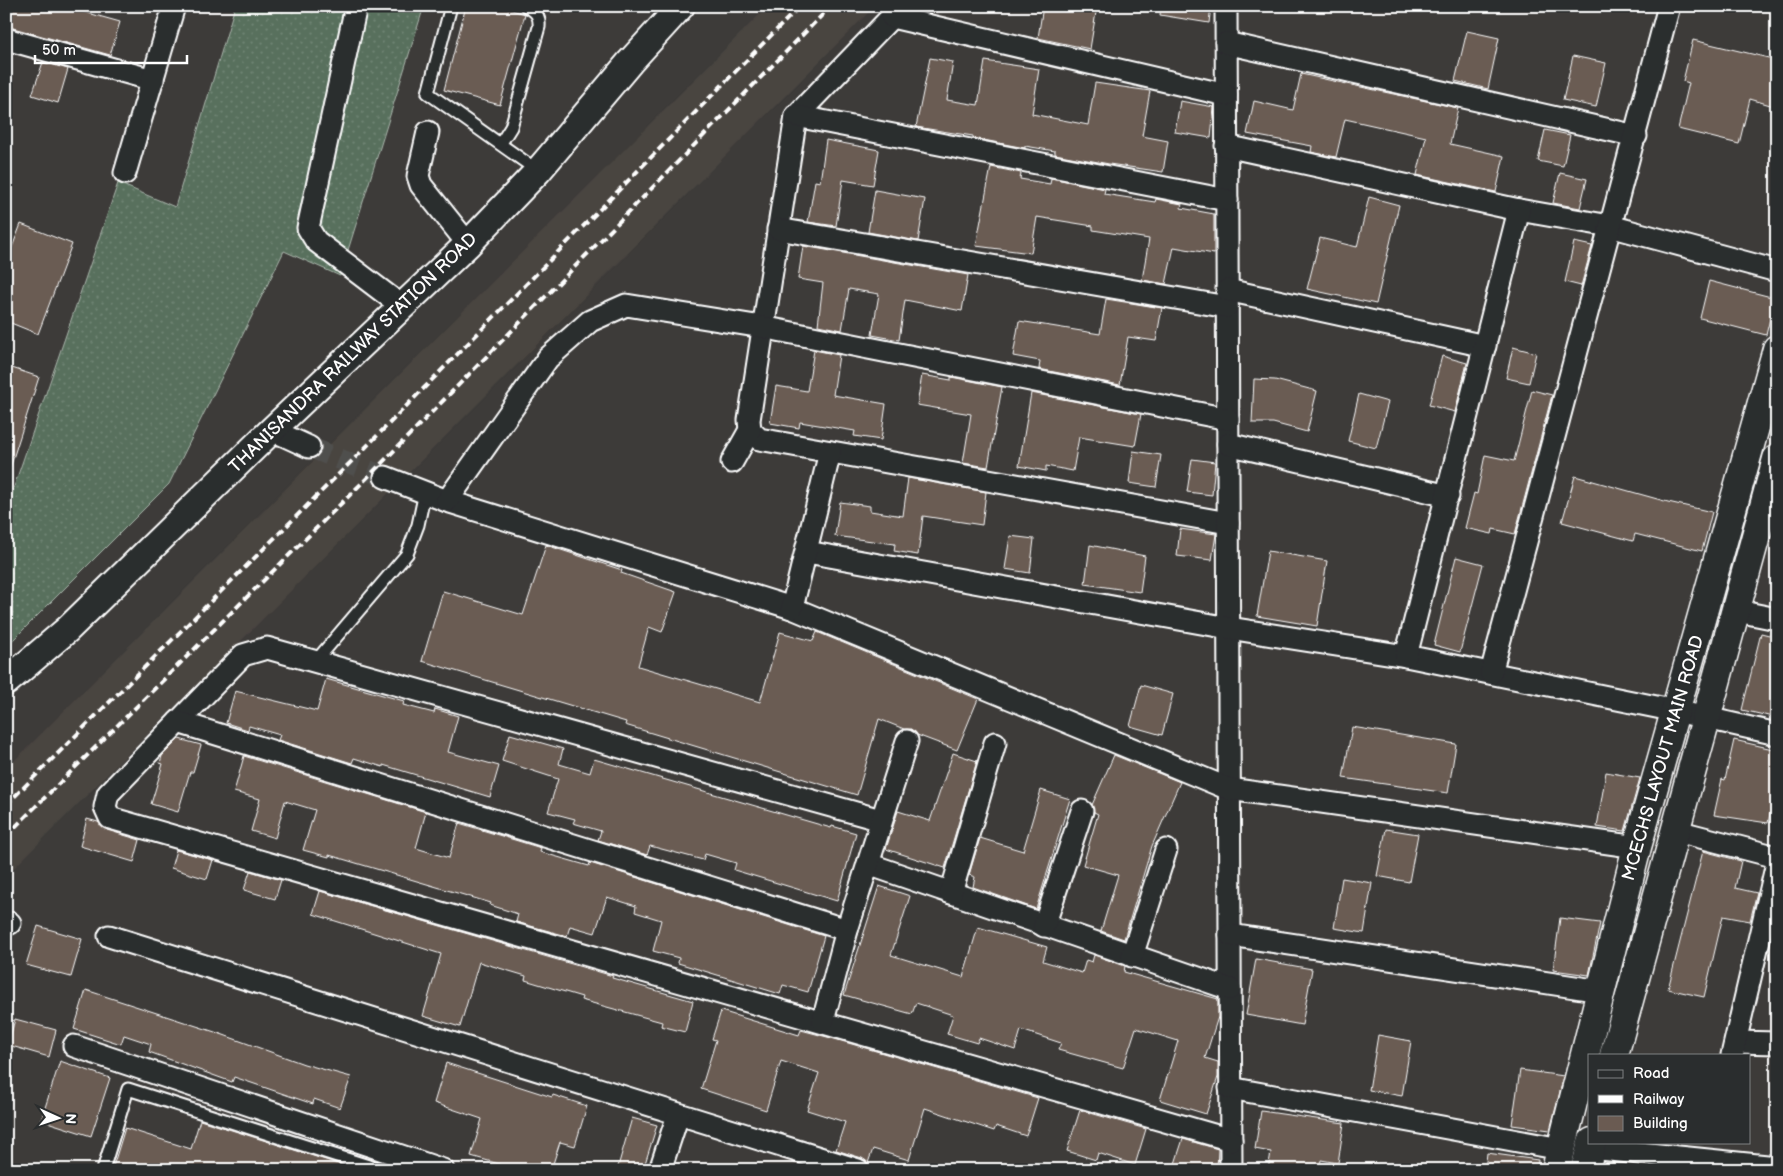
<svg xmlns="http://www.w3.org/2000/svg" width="1783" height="1176" font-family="'Balsamiq Sans',sans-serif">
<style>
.built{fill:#4a4540}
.grass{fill:url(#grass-dots);stroke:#acb8ae}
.building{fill:#6a5b52;stroke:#fff}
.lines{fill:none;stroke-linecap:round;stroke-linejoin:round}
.minor-tunnel{stroke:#504f4d;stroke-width:21;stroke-dasharray:21 11;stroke-linecap:butt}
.service-casing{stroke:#fff;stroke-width:15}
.minor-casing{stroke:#fff;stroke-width:25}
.tertiary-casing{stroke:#fff;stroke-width:30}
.secondary-casing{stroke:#fff;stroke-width:31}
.service{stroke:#2a2d2e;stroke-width:11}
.minor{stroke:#2a2d2e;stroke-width:21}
.tertiary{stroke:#2a2d2e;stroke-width:26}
.secondary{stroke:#2a2d2e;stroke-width:28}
.rail{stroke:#fff;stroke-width:4;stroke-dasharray:8 4;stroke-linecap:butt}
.labels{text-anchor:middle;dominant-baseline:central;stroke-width:4;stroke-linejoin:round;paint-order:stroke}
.street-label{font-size:18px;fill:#fff;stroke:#2a2d2e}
</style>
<defs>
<pattern id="grass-dots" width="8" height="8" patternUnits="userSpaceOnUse" patternTransform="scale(1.25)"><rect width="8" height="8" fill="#58705d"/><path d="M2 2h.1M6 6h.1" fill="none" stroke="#718575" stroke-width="1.8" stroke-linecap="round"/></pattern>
</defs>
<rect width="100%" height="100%" fill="#3d3b39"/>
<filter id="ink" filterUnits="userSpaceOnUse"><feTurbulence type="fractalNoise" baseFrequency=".02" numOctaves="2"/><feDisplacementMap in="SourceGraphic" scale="10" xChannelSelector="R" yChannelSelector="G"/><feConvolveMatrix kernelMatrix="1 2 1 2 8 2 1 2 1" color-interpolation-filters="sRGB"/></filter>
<g filter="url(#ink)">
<path class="built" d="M768 6H875L6 876V769Z"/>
<path class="grass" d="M235 6H278L294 10 296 6H424L340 276 284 251 169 484 6 647V510L118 183 175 207Z"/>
<g class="building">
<path d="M8 6H63L120 22 110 55 6 26Z"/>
<path d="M466 6H499L525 14 500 105 444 90Z"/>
<path d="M1043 6H1097L1090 49 1038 38Z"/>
<path d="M1161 6H1211L1209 23 1160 15Z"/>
<path d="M1467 31 1499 38 1488 89 1455 81Z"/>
<path d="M1693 40 1777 60V107L1750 99 1739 144 1678 129 1689 83 1683 81Z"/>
<path d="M1573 56 1606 63 1596 107 1563 100Z"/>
<path d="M930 58 953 62 947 100 978 105 985 61 1039 69 1032 114 1088 125 1095 83 1150 91 1142 136 1168 141 1163 172 1109 164 1055 154V151L1025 146V148L973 138V136L916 127Z"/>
<path d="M43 62 68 69 58 103 32 95Z"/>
<path d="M1301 74 1458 108 1450 144 1504 156 1496 192 1417 175 1426 137 1345 119 1336 157 1311 152 1312 146 1247 134 1254 101 1293 110Z"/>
<path d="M1180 101 1214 107 1211 138 1175 132Z"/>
<path d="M1545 130 1570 135 1563 166 1538 161Z"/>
<path d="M826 140 879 150 873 185 843 180 836 226 808 222 815 181 820 182Z"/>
<path d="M991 167 1021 173 1020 179 1050 184 1051 178 1105 189 1104 194 1155 202 1156 199 1182 204 1181 208 1214 214V254L1174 247 1166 284 1142 280 1149 239 1093 230V226L1037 217 1031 253 976 246Z"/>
<path d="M1560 173 1587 179 1580 208 1553 203Z"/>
<path d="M875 190 925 199 918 241 868 232Z"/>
<path d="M1369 197 1399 205 1376 304 1307 289 1320 238 1357 247Z"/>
<path d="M21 224 72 244 38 334 6 321V263Z"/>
<path d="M1574 242 1592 246 1581 286 1565 282Z"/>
<path d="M803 246 968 275 962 311 905 300 899 340 872 335 879 294 849 289 842 330 818 325 823 283 798 279Z"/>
<path d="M1709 281 1775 298 1766 335 1700 318Z"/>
<path d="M1106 299 1162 308 1156 341 1128 337 1120 385 1039 369 1040 361 1013 356 1019 321 1100 334Z"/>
<path d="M1513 347 1536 353 1529 383 1506 378Z"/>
<path d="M814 350 839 355 833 395 886 404 881 440 854 436 855 431 800 422 799 428 770 423 776 386 807 391Z"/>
<path d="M1442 356 1467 363 1455 412 1429 405Z"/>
<path d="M6 366 39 377 10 468 6 467Z"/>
<path d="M922 375 951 380V377L1002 387 988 467 963 463 971 414 917 405Z"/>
<path d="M1254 379 1275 380 1317 391 1307 432 1273 423H1252Z"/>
<path d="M1532 390 1552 395 1515 534 1493 529 1492 534 1465 528 1474 493 1477 494 1485 455 1514 461Z"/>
<path d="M1031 393 1141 414 1135 446 1079 437 1073 471 1046 466V471L1019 466Z"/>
<path d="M1359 394 1388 402 1376 448 1348 441Z"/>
<path d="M1133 451 1161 455 1156 487 1129 483Z"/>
<path d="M1192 459 1215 462 1212 495 1187 492Z"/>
<path d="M1575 476 1668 502 1712 512 1702 551 1635 534 1633 541 1562 522Z"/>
<path d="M908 478 986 492 982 525 923 516 918 555 894 551 895 544 835 536 840 502 870 506V511L903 516Z"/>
<path d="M1180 529 1216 534 1212 560 1177 556Z"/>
<path d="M1010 536 1034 539 1030 573 1005 569Z"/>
<path d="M546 545 622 570 621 573 676 592 662 632 649 627 638 666 760 702 780 632 813 641 817 632 978 699 957 750 917 735 911 729H904L879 719 857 795 625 725 626 722 422 661 443 591 523 615Z"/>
<path d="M1090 545 1145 556 1140 592 1085 584Z"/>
<path d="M1268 551 1327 561 1317 626 1257 616Z"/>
<path d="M1456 557 1483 564 1460 652 1434 645Z"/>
<path d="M1761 633 1777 637V716L1774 715 1773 717 1742 710Z"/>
<path d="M326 679 404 701 403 705 434 713 435 709 458 716 448 752 499 766 490 797 383 765V767L354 758 352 763 278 740 280 735 249 726 248 730 226 723 235 691 317 711Z"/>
<path d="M1141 685 1173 694 1162 735 1130 726Z"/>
<path d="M1352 727 1456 744 1448 793 1343 778Z"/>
<path d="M510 734 563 749 559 764 590 773 594 759 831 828 832 826 856 833 837 901 734 870 736 863 705 854 703 860 650 846 647 855 598 840 601 831 573 823 575 819 548 812 558 779 502 761Z"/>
<path d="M179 739 201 745 193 772H190L178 812 151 804 163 764 160 763 162 756Z"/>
<path d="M1734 740 1777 750V782L1768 823 1714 815 1722 779 1725 780Z"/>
<path d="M953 753 977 761 945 868 886 849 898 811 930 821Z"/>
<path d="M1114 755 1180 782 1152 846 1124 939 1101 931 1118 875 1083 865 1098 814 1094 812 1092 805Z"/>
<path d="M244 756 426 812 416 848 449 858 459 823 541 848 540 852 589 866 590 863 824 936 808 992 783 985 780 994 678 963 679 958 653 951 661 920 635 912 636 906 607 897 595 933 570 926 567 936 516 922 518 914 490 905 491 903 329 855V857L303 850 315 810 285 801 275 838 251 831 260 799 234 792Z"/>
<path d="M1606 772 1640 778 1625 831 1597 827Z"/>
<path d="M1041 790 1070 799 1036 909 973 887 975 877 969 875 980 838 1023 851Z"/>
<path d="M87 819 98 822 107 830 140 840 134 862 80 846Z"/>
<path d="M1386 829 1418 834 1409 882 1377 876Z"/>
<path d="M176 850 213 860 207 879 171 868Z"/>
<path d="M1703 851 1741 861 1735 888 1757 893 1750 921 1723 916 1704 997 1668 989Z"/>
<path d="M250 871 281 880 275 899 244 890Z"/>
<path d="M1342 878 1372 883 1364 933 1334 928Z"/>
<path d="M879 886 910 896 891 955 963 977 978 927 1047 947 1043 961 1082 973 1086 960 1092 962 1094 955 1125 966 1124 972 1218 999V1017L1205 1058 1218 1062V1077L1206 1114 1160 1100 1178 1041 1136 1028 1123 1068 1058 1050 1061 1043 1021 1030 1015 1050 979 1038 977 1043 947 1034 953 1015 916 1003 912 1014 844 995Z"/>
<path d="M320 891 613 976 612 978 693 1001 685 1032 661 1026 662 1022 581 1000 582 997 525 980 526 976 479 962 460 1027 423 1016 441 954 313 914Z"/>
<path d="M1560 918 1600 923 1589 975 1553 970Z"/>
<path d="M38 926 82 939 71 977 26 965Z"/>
<path d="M1256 959 1312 969 1302 1025 1246 1015Z"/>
<path d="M86 990 218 1033 304 1064 351 1077 340 1108 314 1099 313 1104 234 1077 232 1082 149 1052 151 1044 124 1035 121 1044 74 1029Z"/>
<path d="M721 1011 799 1035 801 1030 831 1038 1038 1098 1026 1136 996 1126 994 1131 925 1108 909 1160 873 1149 868 1163 862 1158 836 1150 845 1122 807 1110 819 1073 781 1061 766 1110 701 1089 716 1040 712 1039Z"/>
<path d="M15 1019 56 1030 49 1057 8 1045Z"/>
<path d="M1378 1035 1411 1041 1402 1096 1369 1090Z"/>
<path d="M60 1061 110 1078 91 1136 41 1120Z"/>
<path d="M446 1063 552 1097 553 1095 587 1106 575 1146 560 1142 551 1170H498L499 1164 471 1156 482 1119 434 1103Z"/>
<path d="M1520 1070 1564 1076 1550 1130 1512 1125Z"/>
<path d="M1080 1110 1146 1129 1135 1165 1098 1153 1096 1160 1067 1151Z"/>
<path d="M1261 1111 1344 1123 1338 1163 1321 1160 1319 1170H1268L1271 1152 1255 1149Z"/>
<path d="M632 1118 657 1125 643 1170H617Z"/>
<path d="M200 1120 354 1169V1170H112L125 1128 191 1149Z"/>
<path d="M1183 1139 1218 1149 1217 1170H1173Z"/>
<path d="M1487 1153 1538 1160 1537 1170H1485Z"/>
</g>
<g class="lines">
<path class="minor-tunnel" d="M309 447 385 477"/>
<defs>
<g id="service">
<path d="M451 6 428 93 538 171"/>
<path d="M501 143 511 127 539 27C540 16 536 11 526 6"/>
<path d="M315 662 407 554 418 525 425 492"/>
<path d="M103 1170 128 1089 381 1170"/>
</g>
<g id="minor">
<path d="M356 6 308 228 316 241 403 307"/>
<path d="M902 6 796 116 749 420 750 430 759 439 1228 523"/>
<path d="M1226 6 1231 1170"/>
<path d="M892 17 1226 95"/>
<path d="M6 39 153 80"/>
<path d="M1226 43 1636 136"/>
<path d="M796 116 1227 200"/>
<path d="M428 132 418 176 421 185 468 244"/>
<path d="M1226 146 1519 210 1610 226 1777 271"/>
<path d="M125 173 174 6"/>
<path d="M778 229 1227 307"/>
<path d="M1227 290 1485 346"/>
<path d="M272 430 309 447"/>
<path d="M1228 444 1448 496"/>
<path d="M732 462 750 430"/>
<path d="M385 477 447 501 792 608 1229 789 1637 847"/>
<path d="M447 501 548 358 590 321 626 305 762 327 1228 419"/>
<path d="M807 552 1229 628 1406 656 1676 711 1777 734"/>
<path d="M792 608 830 452"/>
<path d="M1737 611 1777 619"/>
<path d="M1406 656 1519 210"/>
<path d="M1491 673 1669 6"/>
<path d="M178 722 243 655 267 648 881 820"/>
<path d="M1677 831 1777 857"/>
<path d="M868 864 1230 989"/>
<path d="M951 893 995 743"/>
<path d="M6 925 10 923"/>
<path d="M1044 926 1082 811"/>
<path d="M847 930 178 722 108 794 105 807 110 818 1231 1140"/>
<path d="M1230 935 1601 991"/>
<path d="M109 936 858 1170"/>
<path d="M1132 956 1166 850"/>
<path d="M823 1021 847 930 907 741"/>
<path d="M1736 1042 1777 1043"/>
<path d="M74 1046 443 1170"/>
<path d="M1732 1055 1777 863"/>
<path d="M1230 1088 1561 1149"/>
<path d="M1590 1148 1777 1167"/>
<path d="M660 1170 678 1115"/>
</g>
<path id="tertiary" d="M6 682 68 629 272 430 468 244 538 171 630 62 681 6"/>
<g id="secondary">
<path d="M1614 1055 1777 459"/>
<path d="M1556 1170 1637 847 1777 349"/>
<path d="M1585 1170 1592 1142"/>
</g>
</defs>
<use href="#service" class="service-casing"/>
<use href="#minor" class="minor-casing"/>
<use href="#tertiary" class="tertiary-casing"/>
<use href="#secondary" class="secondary-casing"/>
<use href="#service" class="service"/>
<use href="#minor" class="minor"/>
<use href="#tertiary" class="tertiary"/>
<use href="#secondary" class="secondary"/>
<g class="rail">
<path d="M6 805 365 448 800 6"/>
<path d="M6 836 375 470 831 6"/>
</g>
</g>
</g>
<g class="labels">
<g class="street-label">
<text transform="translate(353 353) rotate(-44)">THANISANDRA RAILWAY STATION ROAD</text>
<text transform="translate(1663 758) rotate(-74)">MCECHS LAYOUT MAIN ROAD</text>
</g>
</g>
<rect width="1783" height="1176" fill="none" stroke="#2a2d2e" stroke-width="25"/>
<rect x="12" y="12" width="1758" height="1151" fill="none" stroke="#fff" stroke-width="2" filter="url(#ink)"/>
<rect x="1588" y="1054" width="162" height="90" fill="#2a2d2e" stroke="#7f8182"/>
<rect x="1598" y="1070" width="25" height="8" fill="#2a2d2e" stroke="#7f8182"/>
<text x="1633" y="1078" font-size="15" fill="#ffffff">Road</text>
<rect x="1598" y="1095" width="25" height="8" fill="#ffffff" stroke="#7f8182"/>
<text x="1633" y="1104" font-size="15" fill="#ffffff">Railway</text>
<rect x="1598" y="1116" width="25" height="15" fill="#6a5b52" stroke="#7f8182"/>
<text x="1633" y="1128" font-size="15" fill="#ffffff">Building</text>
<g transform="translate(58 1118) rotate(93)" stroke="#2a2d2e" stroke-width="4" paint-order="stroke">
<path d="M0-4L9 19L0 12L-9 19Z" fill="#ffffff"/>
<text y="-8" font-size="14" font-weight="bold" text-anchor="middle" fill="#ffffff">N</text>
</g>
<path d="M35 55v8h152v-8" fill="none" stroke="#ffffff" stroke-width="2.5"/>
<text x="42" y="55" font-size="15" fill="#ffffff" stroke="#2a2d2e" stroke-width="4" paint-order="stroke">50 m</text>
</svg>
